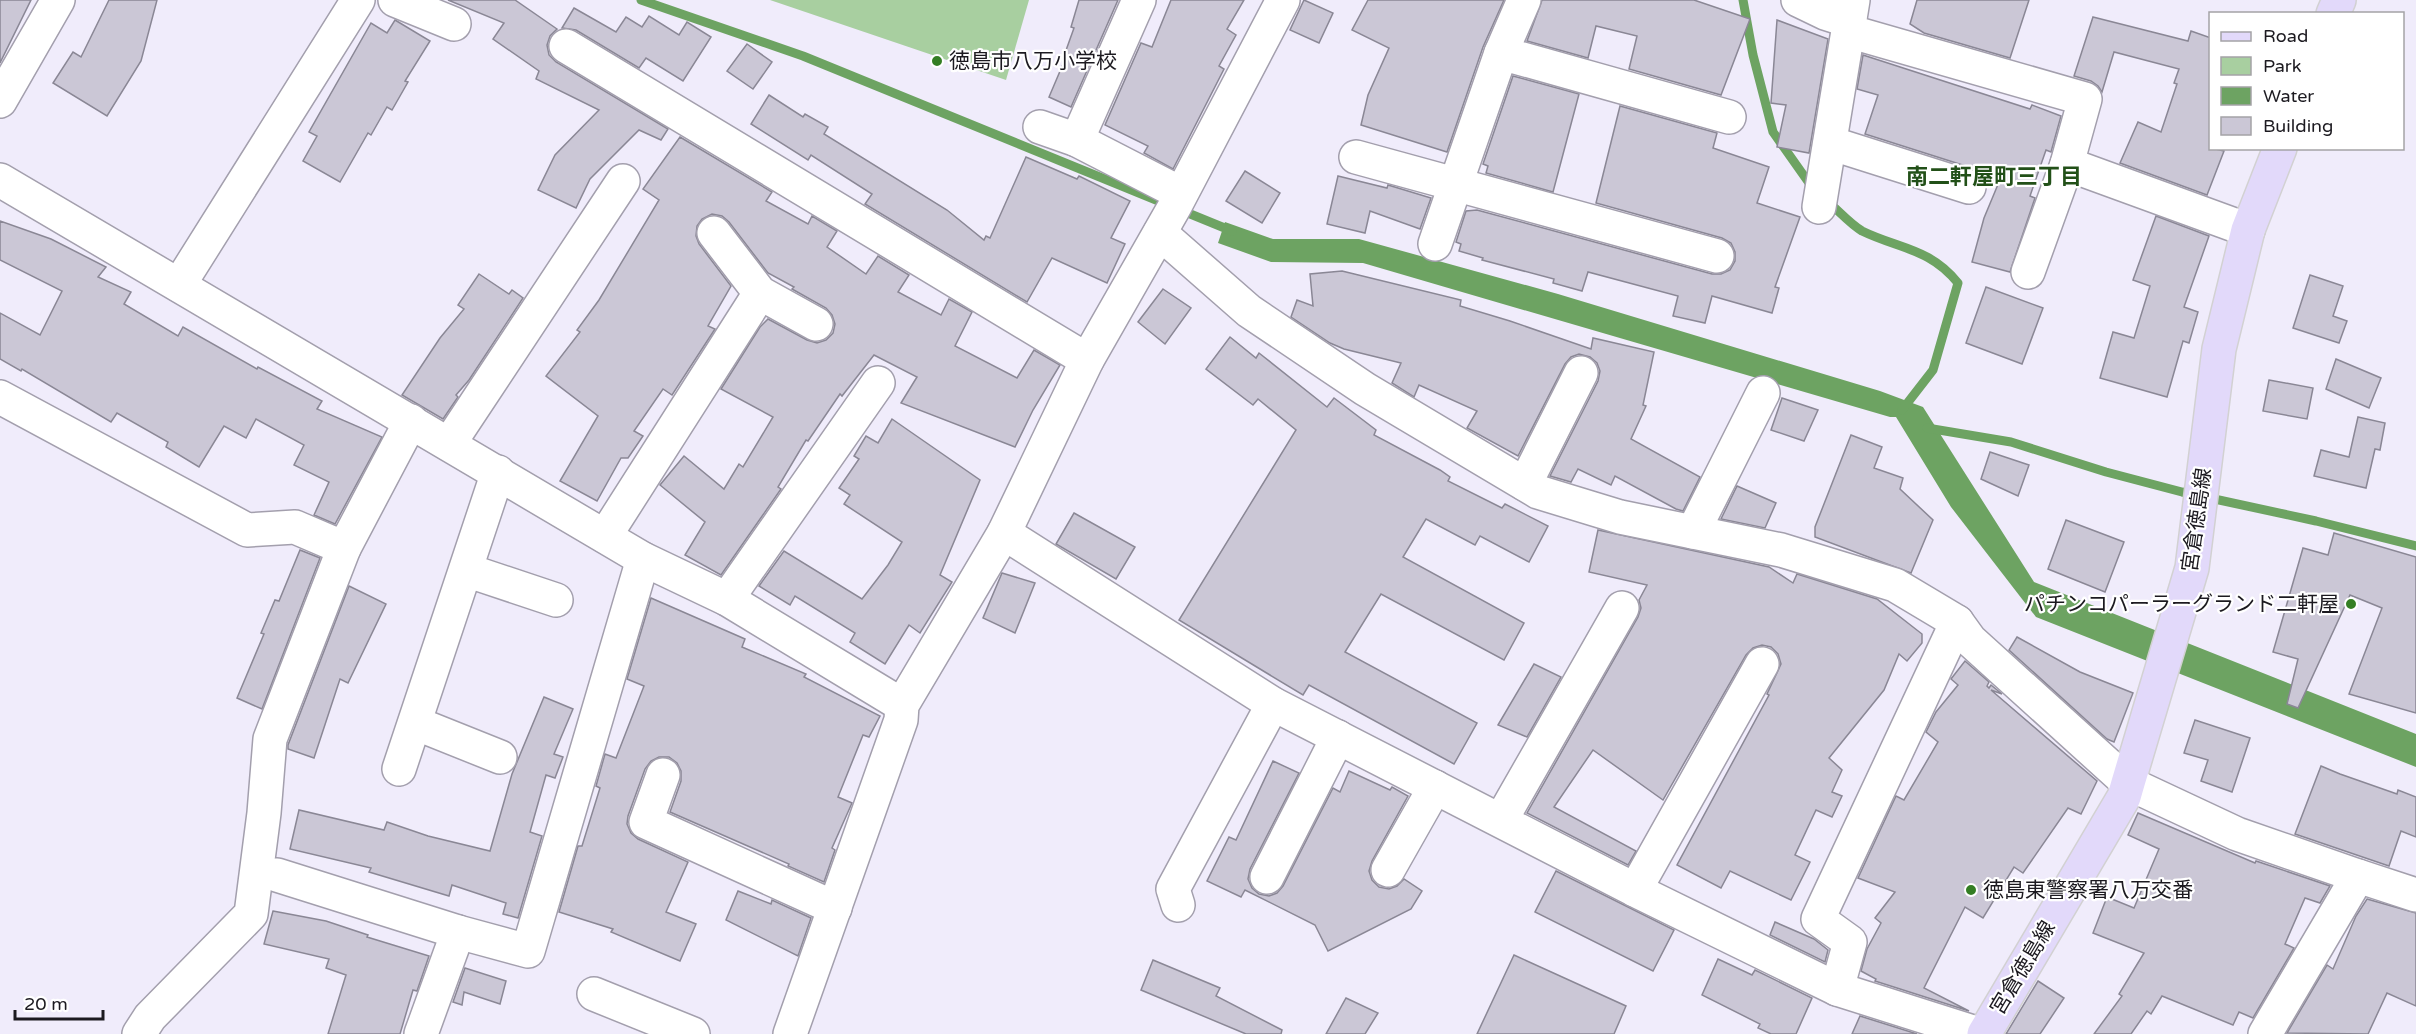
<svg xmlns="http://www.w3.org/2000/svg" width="2416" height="1034" font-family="'Varela Round','Noto Sans JP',sans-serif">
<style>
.green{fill:#a8cfa0}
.water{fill:#6da362}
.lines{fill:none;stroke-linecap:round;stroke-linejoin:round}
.stream{stroke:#6da362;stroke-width:9}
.building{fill:#cbc7d6;stroke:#8a8795;stroke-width:1.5}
.minor-casing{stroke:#a39fad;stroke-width:36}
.major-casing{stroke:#d2d1d2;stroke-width:36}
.minor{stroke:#fff;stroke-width:33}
.major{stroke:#e2d9fa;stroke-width:33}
.poi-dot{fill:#347e24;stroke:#fff;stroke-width:2}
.labels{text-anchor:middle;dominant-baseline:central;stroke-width:4.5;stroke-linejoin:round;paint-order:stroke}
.poi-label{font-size:21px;fill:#1c1a20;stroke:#fff;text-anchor:start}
.street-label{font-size:21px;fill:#1c1a20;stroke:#fff}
.neighbourhood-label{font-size:22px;font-weight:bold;fill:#225018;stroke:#fff}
</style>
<rect width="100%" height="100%" fill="#f0ecfb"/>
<path class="green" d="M770 0H1029L1006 80Z"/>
<path class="water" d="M1225 222 1273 239H1359L1558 294 1880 391 1923 407 2034 582 2416 734V767L2036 617 1951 507 1896 417H1890L1363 263 1271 262 1218 243Z"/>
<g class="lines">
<g class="stream">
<path d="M641 0 803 56 1232 231"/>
<path d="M1743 0 1753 55 1773 132 1814 190"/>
<path d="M1827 201C1838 210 1850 224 1862 231 1899 249 1930 248 1958 283L1933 370 1902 410"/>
<path d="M1927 428 2011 442 2106 472 2182 492 2316 521 2416 546"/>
</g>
</g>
<g class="building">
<path d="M0 0H31L0 63Z"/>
<path d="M109 0H157L141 61 107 116 53 83 73 52 81 57Z"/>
<path d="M448 0H515L557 29 550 36 547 45 549 55 556 62 668 129 661 140 639 130 590 179 576 208 538 190 555 155 599 110 536 79 539 71 493 39 504 23Z"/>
<path d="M1079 0H1118L1071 107 1049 97 1066 57 1064 56 1074 28 1071 27Z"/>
<path d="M1171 0H1244L1227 29 1236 35 1219 66 1224 69 1173 169 1144 153 1148 146 1105 125 1141 43 1152 47Z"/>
<path d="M1304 0 1333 13 1319 43 1290 30Z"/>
<path d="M1368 0H1504L1483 47 1447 152 1361 125 1368 95 1389 48 1352 30Z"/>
<path d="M1542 0H1694L1750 19 1721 95 1629 69 1637 36 1596 26 1588 58 1527 41Z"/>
<path d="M1917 0H2029L2010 58 1924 33 1910 24Z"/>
<path d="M574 8 616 32 626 17 642 27 649 16 679 35 687 22 711 37 683 81 646 58 639 68 576 30 562 28Z"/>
<path d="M2093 17 2188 41 2191 31 2211 38V148L2224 151 2207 195 2120 163 2138 122 2161 132 2177 84 2174 83 2179 69 2114 52 2102 92 2098 86 2091 81 2074 76Z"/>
<path d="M395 20 430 41 405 81 408 82 392 110 387 107 371 135 368 133 340 182 303 161 317 136 309 132 371 23 387 33Z"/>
<path d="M1777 20 1828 39 1809 153 1777 147 1786 105 1771 103Z"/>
<path d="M747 44 772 62 753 89 727 71Z"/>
<path d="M1863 55 2030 109 2032 105 2061 116 2051 152 2046 150 2030 196 2035 198 2010 272 1972 262 1984 218 1999 182 1984 177 1975 169 1865 134 1878 95 1857 89Z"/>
<path d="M1513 76 1579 94 1553 192 1486 173 1488 166 1483 164Z"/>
<path d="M769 95 803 117 805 114 828 127 824 134 947 210 984 240 986 236 990 238 1026 157 1077 179 1079 176 1130 201 1111 238 1125 244 1107 283 1052 258 1027 302 865 204 872 194 811 155 808 160 751 124Z"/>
<path d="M1620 106 1717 133 1713 148 1769 167 1757 203 1800 217 1775 287 1779 288 1772 313 1712 296 1705 323 1673 316 1678 296 1588 272 1582 291 1553 283 1554 279 1482 260 1483 258 1459 251 1461 244 1456 242 1466 211 1477 210 1712 274H1721L1730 270 1735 261V252L1731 243 1722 238 1596 203Z"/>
<path d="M680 137 772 192 766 201 808 224 812 216 837 231 827 247 866 274 878 256 909 275 898 292 941 315 949 299 972 312 955 346 1017 378 1034 350 1060 365 1033 410 1015 447 901 403 917 377 874 355 842 396 840 394 808 441 806 440 778 487 781 489 721 575 685 555 705 522 660 485 684 456 724 489 739 464 743 467 773 417 721 389 760 327 768 319 807 340 817 343 826 340 833 333 835 324 832 315 826 308 792 289 794 287 768 273 729 222 722 216 712 214 702 219 697 226 696 236 699 244 731 286 708 326 715 329 672 395 663 389 634 431 643 436 628 458H621L597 501 560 481 598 416 546 376 580 332 577 330 599 300 659 200 643 189Z"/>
<path d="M1245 171 1280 193 1262 223 1226 201Z"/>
<path d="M1338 176 1387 188 1388 185 1431 198 1420 229 1370 211 1365 233 1327 224Z"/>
<path d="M2156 216 2209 236 2184 307 2198 312 2189 343 2183 341 2167 397 2100 378 2113 332 2134 338 2150 286 2133 280Z"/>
<path d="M0 221 51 239 106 267 98 277 131 292 124 304 178 336 183 327 257 369 258 367 322 401 317 409 382 437 335 524 314 515 329 482 294 465 304 445 256 419 246 438 224 426 199 467 166 447 168 442 117 413 111 422 22 369 21 371 0 359V313L40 335 62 291 0 260Z"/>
<path d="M1342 271 1461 300 1460 306 1510 321 1591 349 1593 338 1654 352 1643 405 1646 406 1631 439 1700 477 1683 511 1676 509 1615 476 1611 485 1578 469 1571 482 1550 476 1598 381 1600 371 1597 363 1590 357 1579 354 1571 357 1565 364 1518 456 1467 428 1477 411 1419 385 1414 397 1392 383 1401 363 1344 349 1330 343 1291 317 1297 300 1313 306 1310 274Z"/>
<path d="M479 274 509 294 512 290 523 298 469 380 456 395 458 397 443 419 402 395 440 338 464 309 458 305Z"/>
<path d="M2310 275 2343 286 2333 316 2347 321 2339 343 2293 328Z"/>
<path d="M1986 287 2043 308 2022 364 1966 343Z"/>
<path d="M1163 289 1191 308 1165 344 1138 322Z"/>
<path d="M1230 337 1256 358 1259 353 1327 407 1334 398 1376 430 1374 435 1440 470 1450 477 1448 481 1502 508 1505 504 1548 526 1529 562 1480 536 1475 545 1426 519 1403 557 1524 623 1504 660 1381 594 1345 652 1477 723 1454 764 1309 685 1303 695 1179 620 1296 430 1258 399 1253 405 1206 369Z"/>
<path d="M2336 359 2381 378 2369 408 2326 389Z"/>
<path d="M2269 380 2313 388 2307 419 2263 411Z"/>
<path d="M1782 398 1818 410 1804 441 1771 430Z"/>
<path d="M2358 417 2385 423 2380 450 2375 449 2366 488 2314 476 2321 450 2349 457Z"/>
<path d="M892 419 980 480 940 575 952 582 920 633 909 625 885 664 850 642 855 633 795 596 790 605 759 586 784 551 862 599 888 565 902 542 844 504 850 495 839 488 859 459 854 456 866 436 878 443Z"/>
<path d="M1851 435 1882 447 1874 468 1903 478 1900 489 1933 520 1911 573 1815 537V527Z"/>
<path d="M1990 452 2029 465 2018 496 1981 479Z"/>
<path d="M1737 486 1776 503 1765 528 1721 519Z"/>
<path d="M1074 513 1135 547 1116 579 1056 544Z"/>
<path d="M2066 520 2124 542 2105 592 2048 569Z"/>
<path d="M1598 530 1769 567 1793 583 1797 574 1877 599 1922 634V643L1907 661 1899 654 1884 690 1829 758 1842 770 1832 792 1842 796 1832 817 1816 810 1795 855 1810 862 1791 900 1730 871 1721 888 1677 865 1769 695 1767 694 1781 664 1778 654 1771 647 1762 645 1753 648 1746 655 1663 800 1593 750 1554 807 1636 851 1628 865 1527 813 1638 617 1641 608 1639 600 1647 585 1589 572Z"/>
<path d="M2334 533 2416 557V713L2349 694 2382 608 2350 595 2298 708 2287 704 2298 659 2273 652 2303 548 2328 555Z"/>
<path d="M300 550 320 558 262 709 237 698 264 634 261 633 275 600 279 601Z"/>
<path d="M1002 573 1035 583 1015 633 983 618Z"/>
<path d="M349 586 386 604 348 683 340 679 314 758 288 749V745Z"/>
<path d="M651 598 745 639 742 647 806 674 804 677 880 716 869 737 863 735 838 797 852 803 832 848 835 850 824 882 788 866 789 864 670 812 681 781V771L677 763 669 757H659L651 761 645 769 628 816 627 824 631 833 638 839 688 862 666 912 696 924 680 961 611 932 613 929 559 912 578 846H582L600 788 596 786 605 754 616 758 644 686 627 679Z"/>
<path d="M2017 637 2080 672 2133 693 2114 742 2107 739 2009 650Z"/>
<path d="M1965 661 1989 682 1987 686 1989 688 1991 685 2002 694 1991 690 2097 781 2081 814 2068 808 2023 873 2014 867 1983 918 1965 907 1924 988 1969 1011 1875 981 1876 979 1861 971 1867 949 1881 923 1875 918 1895 892 1858 878 1896 796 1904 800 1938 742 1926 732 1936 712 1958 685 1951 679Z"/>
<path d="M1534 664 1561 677 1527 737 1498 725Z"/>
<path d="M544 697 573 709 554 754 563 757 555 778 546 775 530 832 542 836 518 918 503 914 506 903 452 885 449 896 369 872 371 868 290 849 299 810 384 830 387 822 428 836 490 851 512 774Z"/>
<path d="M2195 720 2250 738 2232 792 2201 781 2208 760 2184 753Z"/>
<path d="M1273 761 1299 773 1250 869 1248 879 1252 888 1259 894 1269 896 1277 893 1283 886 1333 788 1340 792 1349 771 1390 790 1392 787 1408 796 1372 861 1369 871 1372 880 1379 887 1389 889 1397 886 1404 879 1422 891 1411 909 1328 951 1315 925 1245 890 1241 897 1207 881 1229 837 1236 840Z"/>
<path d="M2321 766 2340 774 2397 794 2398 790 2416 797V837L2401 831 2389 866 2295 834Z"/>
<path d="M2138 813 2255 863 2256 861 2330 886 2320 903 2305 898 2285 944 2294 948 2253 1018 2239 1012 2233 1025 2162 996 2151 1014 2147 1011 2131 1034H2094L2122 996 2119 994 2144 953 2093 933 2107 897 2134 908 2159 849 2128 835Z"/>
<path d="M1556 871 1674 930 1653 971 1535 912Z"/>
<path d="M738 891 771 904 772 900 811 918 798 956 726 920Z"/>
<path d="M2367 899 2416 913V1006L2387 993 2368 1034 2287 1033 2327 965 2333 969 2356 916Z"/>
<path d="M273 911 326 921 368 935 367 937 429 956 417 991 413 990 400 1034H328L346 975 326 968 329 959 264 944Z"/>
<path d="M1775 922 1814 939 1828 950 1825 962 1770 935Z"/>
<path d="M1514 955 1626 1006 1614 1034H1477Z"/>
<path d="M1718 959 1752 975 1755 970 1812 998 1796 1034H1771L1758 1028 1760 1024 1702 995Z"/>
<path d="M1153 960 1220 988 1216 996 1282 1030 1281 1034H1246L1141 990Z"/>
<path d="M465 968 506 981 500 1004 464 992 462 1005 453 1002Z"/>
<path d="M2038 981 2064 998 2040 1034H2006Z"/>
<path d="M1346 998 1378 1013 1365 1034H1326Z"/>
<path d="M1860 1016 1917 1034H1852Z"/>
</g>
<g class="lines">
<defs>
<g id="minor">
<path d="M395 0 454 24"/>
<path d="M1798 0 1825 13 1850 21"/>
<path d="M1853 0 1848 31 2085 99 2067 164 2248 230"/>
<path d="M566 46 1087 360"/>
<path d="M1501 53 1729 117"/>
<path d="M0 101 58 0"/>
<path d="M1040 127 1077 140 1180 193"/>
<path d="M1077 140 1139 0"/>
<path d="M1830 143 1969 187"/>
<path d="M1356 157 1717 256"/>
<path d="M0 180 643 559 727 599 902 705"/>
<path d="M1819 207 1848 31"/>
<path d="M714 233 760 293 816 324"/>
<path d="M1160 233 1249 311 1365 389 1538 492 1620 517 1781 550 1895 585 1957 622 1970 640 2128 783 2237 834 2358 876 2265 1034"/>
<path d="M1435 244 1501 53 1524 0"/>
<path d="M2028 272 2067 164"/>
<path d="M179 285 358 0"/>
<path d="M0 397 247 530 295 527 344 548 411 421"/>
<path d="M449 444 623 181"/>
<path d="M1525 484 1581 373"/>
<path d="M1693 532 1763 393"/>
<path d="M1004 533 1273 704 1641 893 1837 989 1979 1034"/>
<path d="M605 536 760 293"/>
<path d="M466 570 556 600"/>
<path d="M727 599 878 383"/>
<path d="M415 723 500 757"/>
<path d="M399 769 498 472"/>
<path d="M663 775 646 822 835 908"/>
<path d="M1501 820 1622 608"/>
<path d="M1388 870 1435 787"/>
<path d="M277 875 458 932 528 951 643 559"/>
<path d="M2358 876 2416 895"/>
<path d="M1267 877 1338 737"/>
<path d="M1635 890 1762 664"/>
<path d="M1178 905 1173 889 1273 704"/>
<path d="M1837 989 1850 942 1818 919 1957 622"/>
<path d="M594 994 693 1034"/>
<path d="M139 1034 150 1017 251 914 264 813 270 739 344 548"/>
<path d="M421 1034 458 932"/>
<path d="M790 1034 901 720 902 705 1004 533 1087 360 1175 206 1283 0"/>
</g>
<g id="major">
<path d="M2333 14 2339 0"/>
<path d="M1984 1034 2124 797 2128 783 2192 568 2219 349 2248 230 2280 148"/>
</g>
</defs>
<use href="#minor" class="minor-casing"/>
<use href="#major" class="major-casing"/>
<use href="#minor" class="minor"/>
<use href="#major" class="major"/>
</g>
<g class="poi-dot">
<circle cx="937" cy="61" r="6"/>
<circle cx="2351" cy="604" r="6"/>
<circle cx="1971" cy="890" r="6"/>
</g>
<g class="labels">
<g class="poi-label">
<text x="949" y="61">徳島市八万小学校</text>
<text x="2339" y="604" text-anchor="end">パチンコパーラーグランド二軒屋</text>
<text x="1983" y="890">徳島東警察署八万交番</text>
</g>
<g class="street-label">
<text transform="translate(2197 520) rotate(-82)">宮倉徳島線</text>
<text transform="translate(2023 968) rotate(-59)">宮倉徳島線</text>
</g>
<g class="neighbourhood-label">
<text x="1994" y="177">南二軒屋町三丁目</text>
</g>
</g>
<rect x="2209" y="12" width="195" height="138" fill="#ffffff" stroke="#a4a3a6" stroke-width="1.5"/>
<rect x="2221" y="32" width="30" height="9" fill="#e2d9fa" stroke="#a4a3a6" stroke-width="1.5"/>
<text x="2263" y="42" font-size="18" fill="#1c1a20">Road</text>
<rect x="2221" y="57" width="30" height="18" fill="#a8cfa0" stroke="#a4a3a6" stroke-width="1.5"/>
<text x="2263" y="72" font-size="18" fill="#1c1a20">Park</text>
<rect x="2221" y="87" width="30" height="18" fill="#6da362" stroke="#a4a3a6" stroke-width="1.5"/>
<text x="2263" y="102" font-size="18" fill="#1c1a20">Water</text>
<rect x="2221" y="117" width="30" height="18" fill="#cbc7d6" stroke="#a4a3a6" stroke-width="1.5"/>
<text x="2263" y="132" font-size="18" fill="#1c1a20">Building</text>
<path d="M15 1010v9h88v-9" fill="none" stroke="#1c1a20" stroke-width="3"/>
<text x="24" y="1010" font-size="18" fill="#1c1a20" stroke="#ffffff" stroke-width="4.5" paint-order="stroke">20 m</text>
</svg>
